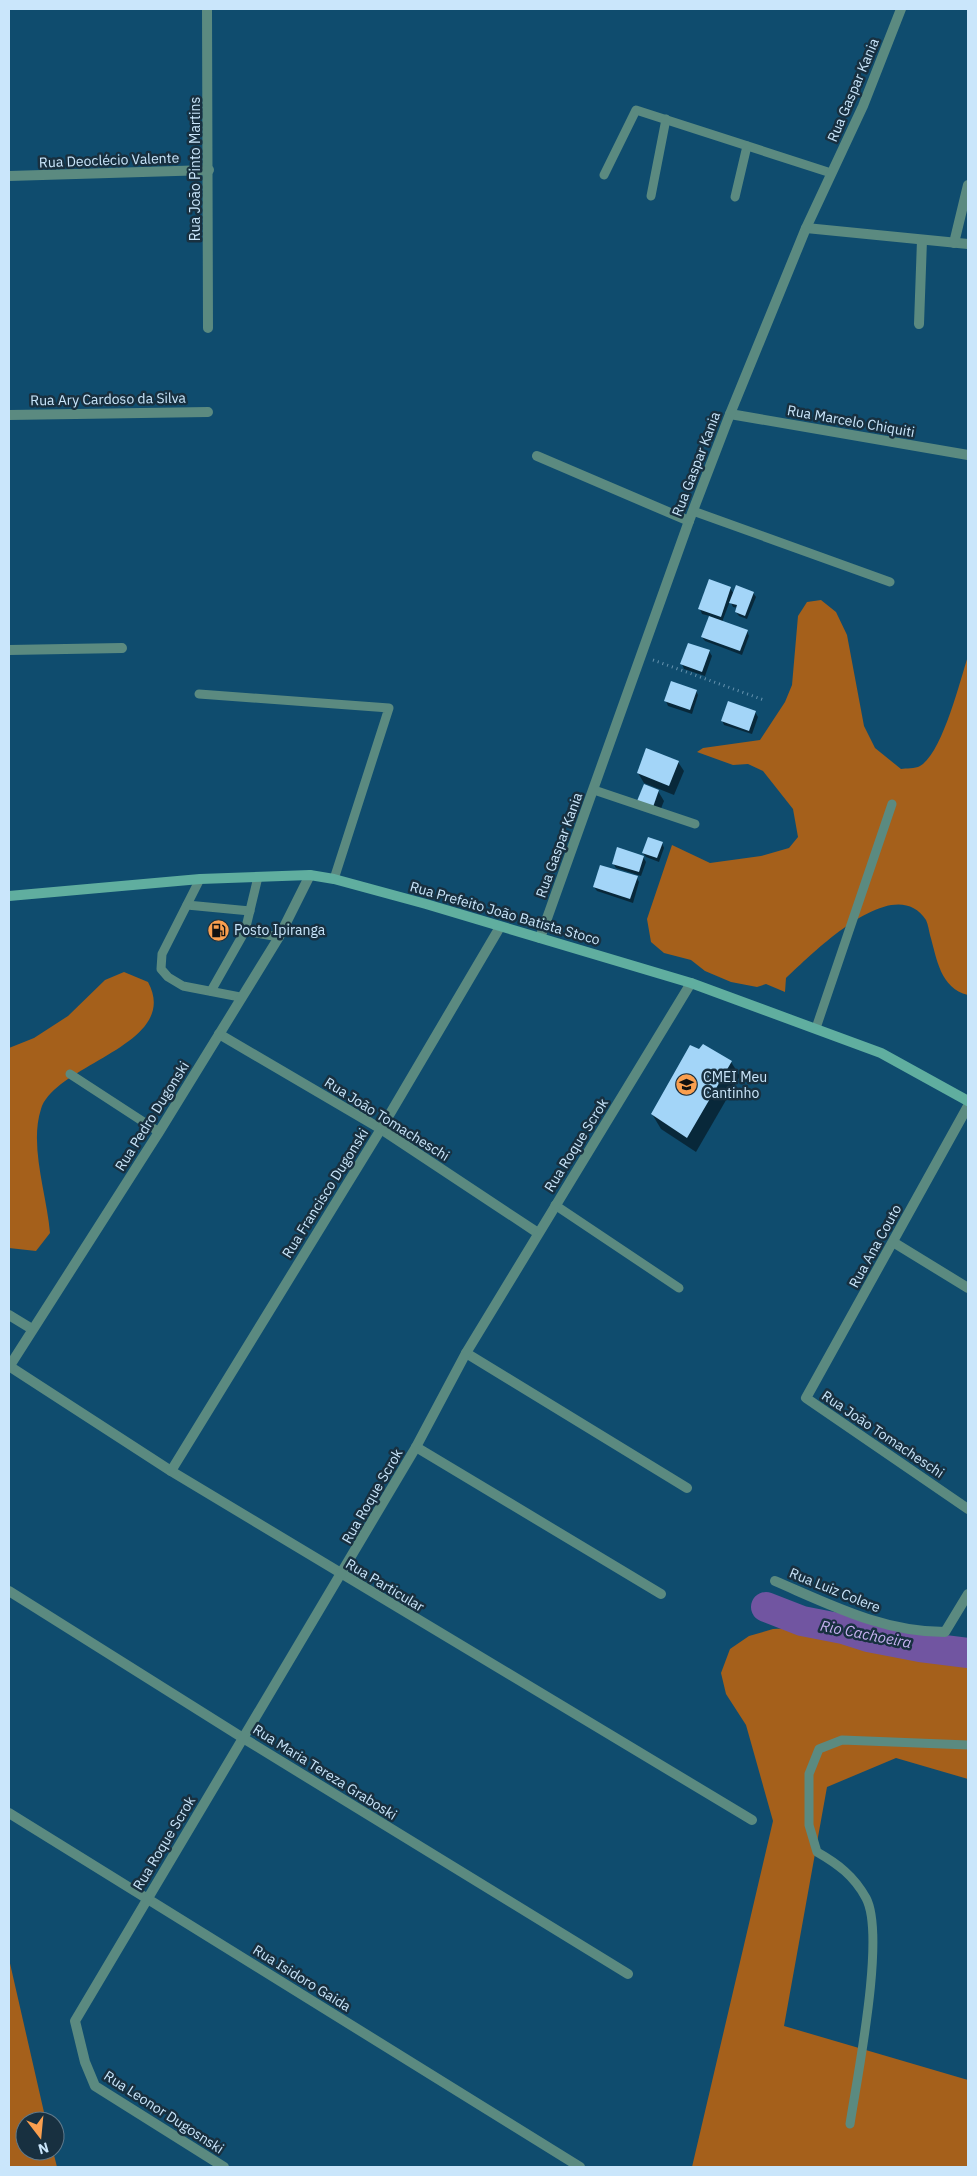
<svg xmlns="http://www.w3.org/2000/svg" width="977" height="2176" font-family="'IBM Plex Sans',sans-serif">
<style>
.forest{fill:#a5601b}
.shadow{fill:#0007}
.lines{fill:none;stroke-linecap:round;stroke-linejoin:round}
.river{stroke:#7155a1;stroke-width:30}
.building{fill:#a3d5f8}
.path{stroke:#6794b0;stroke-width:3;stroke-dasharray:1 4;stroke-linecap:butt}
.lane{stroke:#5b8a80;stroke-width:9}
.street{stroke:#5b8a80;stroke-width:10}
.secondary{stroke:#60ae9f;stroke-width:10}
.labels{text-anchor:middle;dominant-baseline:central;stroke-width:5;stroke-linejoin:round;paint-order:stroke}
.street-label{font-size:14px;fill:#cae6fb;stroke:#183040}
.poi-label{font-size:14px;fill:#cae6fb;stroke:#183040;text-anchor:start}
.water-label{font-size:15px;font-style:italic;fill:#c7b2f1;stroke:#183040}
</style>
<rect width="100%" height="100%" fill="#0f4c6e"/>
<g class="forest">
<path d="M821 600 836 612 847 635 864 726 875 748 901 769C906 768 915 769 920 766 942 754 960 681 968 656V995C940 988 937 959 930 935 929 931 928 924 926 920 894 870 812 954 786 978L785 992 766 984 757 987 731 982 705 971 691 960 664 953 651 942 647 919 672 845 710 863 761 856 789 848 798 837 793 809 763 771 748 764 733 765 697 752 703 748 760 740 785 702 792 685 798 616 807 602Z"/>
<path d="M124 972 148 982C182 1045 56 1063 41 1109 29 1146 47 1195 50 1233L36 1251 9 1248V1048L34 1038 68 1016 105 980Z"/>
<path d="M792 1628 968 1659V1779L896 1758 827 1787 784 2026 968 2080V2167H692L773 1821 746 1725 726 1694 721 1673 730 1649 749 1636 773 1629Z"/>
<path d="M9 1959 46 2121H25V2151H53L57 2167H9Z"/>
</g>
<g class="shadow">
<path d="M730 588 734 594 753 593 756 597 747 619 739 616 736 612 738 608 733 607 730 601 722 622 747 631 749 636 742 655 705 641 702 637 710 616 702 614 700 609Z"/>
<path d="M709 651 712 656 705 676 684 669 682 664Z"/>
<path d="M696 691 698 695 692 714 668 706 666 701Z"/>
<path d="M755 712 758 717 752 734 724 725 722 720Z"/>
<path d="M678 762 684 771 674 795 644 783 638 773Z"/>
<path d="M645 786 658 791 664 801 658 816Z"/>
<path d="M662 843 664 848 659 862 646 857 643 853Z"/>
<path d="M643 857 646 862 641 876 616 868 613 863Z"/>
<path d="M637 878 639 882 633 903 597 891 594 887Z"/>
<path d="M731 1062 740 1076 696 1152 661 1129 652 1114Z"/>
</g>
<g class="lines">
<path class="river" d="M766 1607 802 1621 843 1629 868 1637 920 1647 968 1653"/>
</g>
<g class="building">
<path d="M709 579 731 587 721 617 698 609Z"/>
<path d="M736 585 754 592 745 616 735 612 737 605 729 603Z"/>
<path d="M709 616 748 630 740 651 701 637Z"/>
<path d="M688 643 710 650 702 672 680 664Z"/>
<path d="M671 681 697 690 690 710 664 701Z"/>
<path d="M728 701 756 711 749 731 721 721Z"/>
<path d="M646 748 679 761 669 786 637 773Z"/>
<path d="M644 784 659 790 653 807 637 801Z"/>
<path d="M648 837 663 842 657 858 642 853Z"/>
<path d="M617 847 644 856 639 872 612 864Z"/>
<path d="M600 865 638 876 630 899 593 887Z"/>
<path d="M703 1044 732 1061 687 1138 651 1114 690 1045 699 1049Z"/>
</g>
<g class="lines">
<path class="path" d="M653 660 764 700"/>
<g class="lane">
<path d="M604 175 636 110 831 173"/>
<path d="M651 196 666 119"/>
<path d="M735 197 747 146"/>
<path d="M693 511 890 582"/>
<path d="M199 694 389 708 334 879"/>
<path d="M594 790 695 824"/>
<path d="M200 879 162 954 161 969 168 977 183 986 240 997"/>
<path d="M187 905 250 911"/>
<path d="M245 931 279 937"/>
<path d="M211 991 245 931 258 877"/>
<path d="M816 1028 892 804"/>
<path d="M70 1074 159 1132"/>
<path d="M555 1205 679 1288"/>
<path d="M850 2124C857 2078 886 1935 866 1898 854 1876 838 1864 817 1852L809 1825V1774L819 1749 842 1740 968 1745"/>
</g>
<g class="street">
<path d="M207 9 208 328"/>
<path d="M9 176 209 170"/>
<path d="M806 228 968 244"/>
<path d="M954 243 968 185"/>
<path d="M919 324 922 240"/>
<path d="M730 414 968 455"/>
<path d="M9 415 208 412"/>
<path d="M537 456 689 521"/>
<path d="M9 650 122 648"/>
<path d="M540 938 689 521 730 414 806 228 863 106 901 9"/>
<path d="M219 1034 381 1129 538 1233"/>
<path d="M968 1106 806 1398 968 1509"/>
<path d="M893 1242 968 1288"/>
<path d="M9 1315 32 1329"/>
<path d="M466 1353 687 1488"/>
<path d="M9 1366 171 1471 752 1820"/>
<path d="M9 1367 159 1132 279 937 310 875"/>
<path d="M416 1447 661 1594"/>
<path d="M171 1471 381 1129 500 927"/>
<path d="M775 1581C831 1605 883 1632 945 1632L968 1594"/>
<path d="M9 1591 243 1738 628 1974"/>
<path d="M9 1813 580 2167"/>
<path d="M224 2167 95 2086 85 2062 75 2021 416 1447 466 1353 691 983"/>
</g>
<path class="secondary" d="M9 896 200 879 310 875 334 879 426 904 691 983 881 1053 968 1101"/>
</g>
<defs>
<symbol id="fuel-disc" viewBox="-11 -11 22 22"><circle r="9.5" fill="#fa9f4f" stroke="#183040"/><path d="M-5.5-6h7V0h2V4h1.3V-2.5L3-4.5l.8-.8L6-3V5H2.5V1h-1V6h-7ZM-4.2-4.7v3.2H.2V-4.7Z" fill="#111"/></symbol>
<symbol id="school-disc" viewBox="-11 -11 22 22"><circle r="9.5" fill="#fa9f4f" stroke="#183040"/><path d="M0-5L7-2L0 1L-7-2ZM-4 1L0 2.5L4 1V4Q0 6-4 4Z" fill="#111"/></symbol>
</defs>
<g fill-rule="evenodd">
<use href="#fuel-disc" x="206" y="918" width="25" height="25"/>
<use href="#school-disc" x="674" y="1072" width="25" height="25"/>
</g>
<g class="labels">
<g class="street-label">
<text transform="translate(853 90) rotate(-67)">Rua Gaspar Kania</text>
<text transform="translate(109 160) rotate(-2)">Rua Deoclécio Valente</text>
<text transform="translate(195 169) rotate(-90)">Rua João Pinto Martins</text>
<text transform="translate(108 399) rotate(-1)">Rua Ary Cardoso da Silva</text>
<text transform="translate(851 421) rotate(10)">Rua Marcelo Chiquiti</text>
<text transform="translate(696 464) rotate(-69)">Rua Gaspar Kania</text>
<text transform="translate(559 845) rotate(-70)">Rua Gaspar Kania</text>
<text transform="translate(505 913) rotate(16)">Rua Prefeito João Batista Stoco</text>
<text transform="translate(152 1116) rotate(-58)">Rua Pedro Dugonski</text>
<text transform="translate(387 1119) rotate(32)">Rua João Tomacheschi</text>
<text transform="translate(576 1145) rotate(-58)">Rua Roque Scrok</text>
<text transform="translate(325 1193) rotate(-58)">Rua Francisco Dugonski</text>
<text transform="translate(875 1246) rotate(-61)">Rua Ana Couto</text>
<text transform="translate(883 1434) rotate(34)">Rua João Tomacheschi</text>
<text transform="translate(372 1496) rotate(-60)">Rua Roque Scrok</text>
<text transform="translate(385 1585) rotate(31)">Rua Particular</text>
<text transform="translate(835 1590) rotate(22)">Rua Luiz Colere</text>
<text transform="translate(325 1772) rotate(32)">Rua Maria Tereza Graboski</text>
<text transform="translate(164 1843) rotate(-59)">Rua Roque Scrok</text>
<text transform="translate(302 1978) rotate(32)">Rua Isidoro Gaida</text>
<text transform="translate(164 2112) rotate(33)">Rua Leonor Dugosnski</text>
</g>
<g class="poi-label">
<text x="234" y="930">Posto Ipiranga</text>
<text x="703" y="1077">CMEI Meu<tspan x="703" dy="16">Cantinho</tspan></text>
</g>
<g class="water-label">
<text transform="translate(866 1634) rotate(11)">Rio Cachoeira</text>
</g>
</g>
<rect width="977" height="2176" fill="none" stroke="#cae6fb" stroke-width="20"/>
<g transform="translate(40 2136) rotate(164)"><circle r="24" fill="#183040" stroke="#5f798b"/>
<path d="M0-4L9 19L0 12L-9 19Z" fill="#fa9f4f"/>
<text y="-8" font-size="14" font-weight="bold" text-anchor="middle" fill="#cae6fb">N</text>
</g>
</svg>
